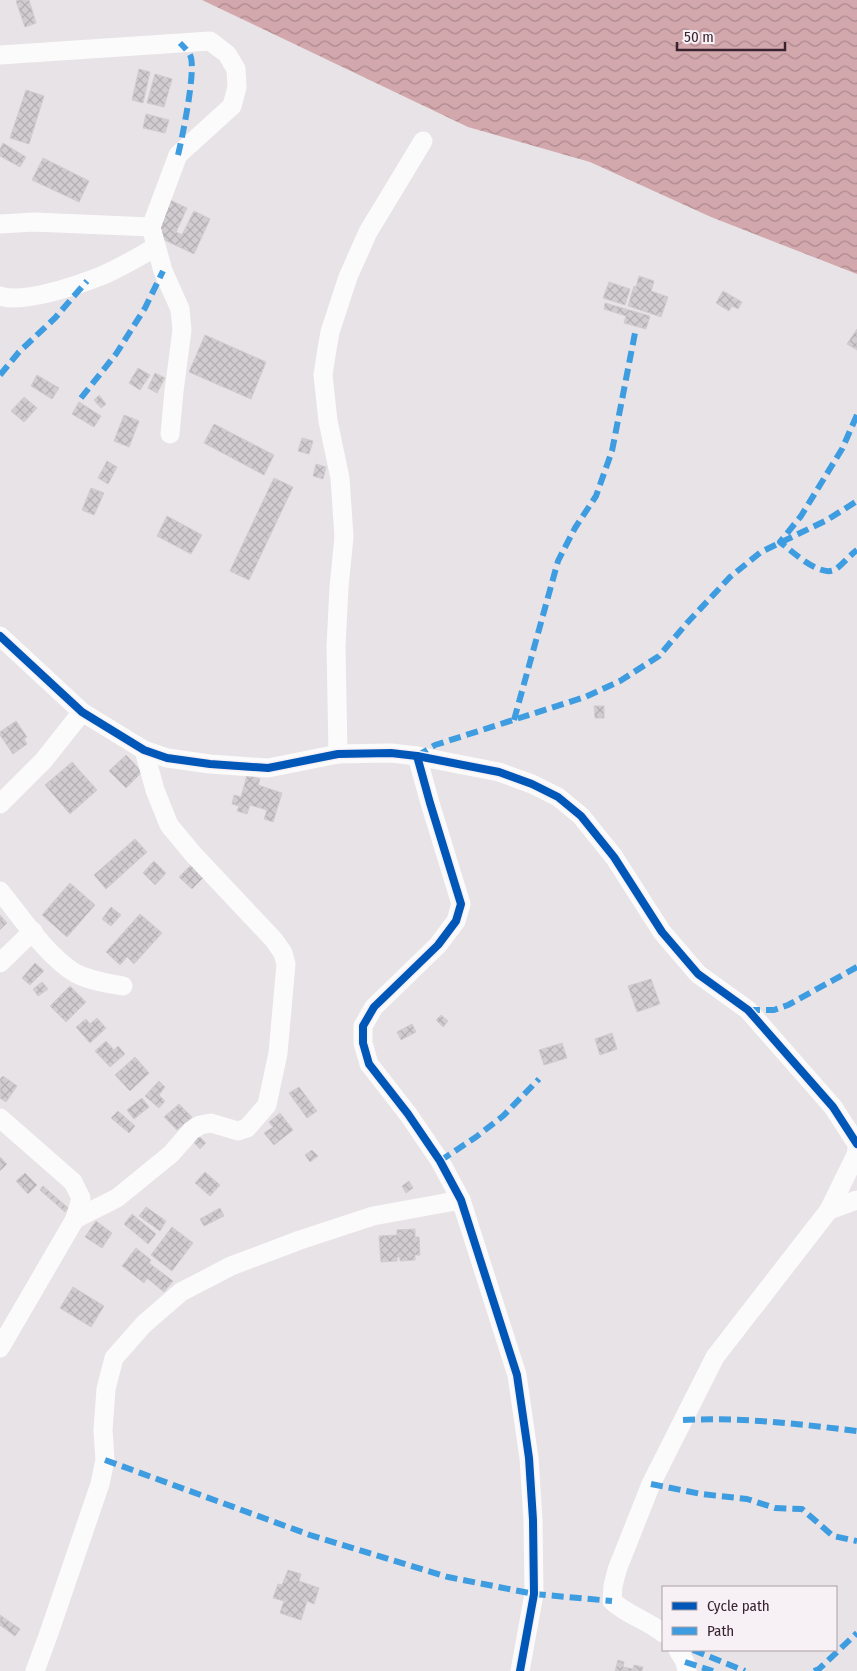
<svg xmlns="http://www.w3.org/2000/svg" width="857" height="1671" font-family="'Fira Sans Condensed',sans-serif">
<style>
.water{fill:url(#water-waves)}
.building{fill:url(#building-cross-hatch);stroke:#d1cccf}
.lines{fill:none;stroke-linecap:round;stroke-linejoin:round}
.minor{stroke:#fcfbfb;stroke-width:19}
.quiet{stroke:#3e9ce1;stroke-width:6;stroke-dasharray:12 6;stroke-linecap:butt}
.cycleway-casing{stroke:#f7f1f6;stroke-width:11}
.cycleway{stroke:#0057b8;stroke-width:8}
</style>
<defs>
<pattern id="water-waves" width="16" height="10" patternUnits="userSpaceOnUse" patternTransform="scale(1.25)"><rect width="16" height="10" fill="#d3a8ad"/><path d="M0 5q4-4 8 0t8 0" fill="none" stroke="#ac888d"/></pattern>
<pattern id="building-cross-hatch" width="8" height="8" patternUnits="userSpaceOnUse" patternTransform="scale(1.25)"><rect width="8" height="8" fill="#d1cccf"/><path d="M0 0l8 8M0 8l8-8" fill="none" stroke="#b4afb2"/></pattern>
</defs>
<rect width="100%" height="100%" fill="#e8e3e6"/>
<path class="water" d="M202 0H857V274L711 217 590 162 468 127Z"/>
<g class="building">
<path d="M19 0H29L36 23 25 27 16 1Z"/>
<path d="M139 69 150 72 143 103 132 100Z"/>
<path d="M155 74 172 79 164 107 147 103Z"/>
<path d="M26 90 44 96 29 144 10 138Z"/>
<path d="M146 114 169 120 165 133 143 128Z"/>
<path d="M3 143 26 157 20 167 0 156V149Z"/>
<path d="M43 158 89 181 79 202 32 180Z"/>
<path d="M170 200 187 208 176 232 182 235 194 211 210 219 194 254 154 235Z"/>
<path d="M639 276 654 281 651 291 668 297 661 317 628 306 634 286 636 287Z"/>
<path d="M609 282 630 289 625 305 603 298Z"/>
<path d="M723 291 742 302 738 309 732 306 729 311 716 303Z"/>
<path d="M605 303 650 316 646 329 624 323 626 316 604 309Z"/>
<path d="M857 329V350L847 344Z"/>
<path d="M205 335 266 362 251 399 189 372Z"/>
<path d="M138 368 150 375 140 390 129 383Z"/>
<path d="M155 373 165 378 157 393 148 388Z"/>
<path d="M37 375 59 388 52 399 31 386Z"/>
<path d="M99 395 106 404 101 408 94 400Z"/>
<path d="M24 397 37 408 24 422 11 411Z"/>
<path d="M79 402 101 416 94 427 72 414Z"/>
<path d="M124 415 139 421 129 447 114 441Z"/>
<path d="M214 424 274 455 264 475 204 443Z"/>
<path d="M302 438 313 441 309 454 298 451Z"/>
<path d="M107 461 117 467 108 484 98 478Z"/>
<path d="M316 464 326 467 323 479 313 476Z"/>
<path d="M274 478 293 487 249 580 230 571Z"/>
<path d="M91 488 104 493 94 515 82 510Z"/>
<path d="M167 516 202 535 191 554 157 536Z"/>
<path d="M594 706H604V718H595Z"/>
<path d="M16 721 27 737 24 739 27 744 13 754 0 735V732Z"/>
<path d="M126 755 142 772 126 788 109 771Z"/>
<path d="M72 762 97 790 70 814 45 785Z"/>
<path d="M247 775 260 779 258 785 282 793 273 822 264 819 267 810 250 805 247 814 237 811 239 806 232 804 234 795 241 797Z"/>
<path d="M135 839 147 852 106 889 94 875Z"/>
<path d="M154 861 166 873 155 885 143 873Z"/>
<path d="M191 865 204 877 192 889 179 877Z"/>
<path d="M70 883 95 905 67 937 42 915Z"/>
<path d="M111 907 121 915 111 926 102 919Z"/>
<path d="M140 914 162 933 134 964 127 957 120 965 106 952Z"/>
<path d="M0 915 7 923 0 930Z"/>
<path d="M35 963 44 971 30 985 22 978Z"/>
<path d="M651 979 660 1004 637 1012 628 986Z"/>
<path d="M42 982 48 989 38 996 33 989Z"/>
<path d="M70 986 86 1002 66 1022 50 1006Z"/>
<path d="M441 1015 448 1021 443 1027 436 1020Z"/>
<path d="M97 1018 106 1028 90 1043 76 1027 86 1019 90 1024Z"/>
<path d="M412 1024 416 1032 401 1040 397 1032Z"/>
<path d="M612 1033 617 1049 600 1055 595 1039Z"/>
<path d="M106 1041 114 1050 118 1046 125 1054 110 1067 95 1051Z"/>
<path d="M562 1043 567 1058 544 1065 539 1050Z"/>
<path d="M135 1057 149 1073 130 1091 115 1075Z"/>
<path d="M3 1076 17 1086 6 1102 0 1098V1079Z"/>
<path d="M159 1081 165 1087 159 1095 165 1101 159 1108 145 1096Z"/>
<path d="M299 1087 317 1111 307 1118 289 1093Z"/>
<path d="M142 1098 149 1107 134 1119 127 1110Z"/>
<path d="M179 1104 192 1117 177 1130 164 1117Z"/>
<path d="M118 1111 135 1126 129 1133 111 1118Z"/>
<path d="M280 1113 293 1130 274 1145 264 1133 273 1127 269 1122Z"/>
<path d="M195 1132 206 1143 200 1149 189 1137Z"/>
<path d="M312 1150 318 1156 310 1162 305 1155Z"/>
<path d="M0 1157 7 1164 0 1171Z"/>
<path d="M205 1172 220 1185 210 1196 195 1183Z"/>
<path d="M25 1173 37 1185 28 1194 16 1181Z"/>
<path d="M409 1181 413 1188 406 1193 402 1186Z"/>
<path d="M43 1186 68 1208 65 1212 40 1190Z"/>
<path d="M146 1207 166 1221 160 1231 139 1216Z"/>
<path d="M220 1208 224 1216 204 1226 200 1219Z"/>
<path d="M132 1214 156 1234 148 1244 124 1224Z"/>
<path d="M96 1221 112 1233 102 1248 85 1237Z"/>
<path d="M172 1227 193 1243 172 1271 151 1255Z"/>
<path d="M415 1229V1237H419L420 1255H415V1260L400 1261V1257H397V1261L381 1262 379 1236 397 1235V1230Z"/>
<path d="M136 1248 151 1260 149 1263 173 1281 164 1292 147 1278 144 1283 122 1266Z"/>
<path d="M73 1287 104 1306 91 1327 60 1308Z"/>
<path d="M288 1570 301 1574 299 1581 319 1588 314 1604 307 1601 301 1620 280 1613 284 1601 273 1598 278 1584 282 1585Z"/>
<path d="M0 1615 20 1629 15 1636 0 1625Z"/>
<path d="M618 1660 624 1662 623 1667 633 1669 634 1665 643 1667 642 1671H615Z"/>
</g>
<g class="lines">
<g class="minor">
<path d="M0 55 210 41 227 54 236 69 237 87 232 106 178 155 151 227 163 271 180 309 182 330 174 391 170 434"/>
<path d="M0 224 34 222 151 227"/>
<path d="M0 296C24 304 78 285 101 276 120 268 138 257 156 247"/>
<path d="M0 636 82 712 144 750 167 758 210 764 268 768 338 754 391 753 417 756 499 772 532 784 558 797 581 816 614 857 662 932 698 974 748 1010 833 1107 857 1144"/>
<path d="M338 754 336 647 339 587 344 537 340 478 328 421 323 375 327 349 330 332 348 277 368 232 423 141"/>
<path d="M417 756 430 803 461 904 456 921 438 945 374 1007 363 1026V1043L369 1064 408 1114 440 1161 461 1200 517 1375 529 1458 533 1520 534 1594 520 1671"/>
<path d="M0 804 44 760 82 712"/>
<path d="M0 891C21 917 47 956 75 973 90 981 107 983 123 986"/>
<path d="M0 963 33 931"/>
<path d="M0 1118 73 1182 81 1198 75 1219 0 1348"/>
<path d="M829 1210 856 1155 857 1149"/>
<path d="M75 1219 117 1198 171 1154 191 1131 200 1125 211 1123 238 1131 247 1128 267 1105 278 1053 286 964 283 953 274 940 193 854 169 825 155 790 144 750"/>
<path d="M663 1633C647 1620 627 1615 612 1601L613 1586 617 1570 651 1484 715 1357 829 1210 857 1200"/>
<path d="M678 1650 685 1662 687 1671"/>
<path d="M35 1671 49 1633 100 1484 105 1460 103 1430 106 1389 114 1358 144 1324 181 1292 231 1266 300 1240 373 1216 461 1200"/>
</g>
<g class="quiet">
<path d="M178 155C182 139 197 67 190 55 188 51 184 47 180 43"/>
<path d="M0 375 19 352 55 318 87 281"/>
<path d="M81 398 116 354 145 308 163 271"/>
<path d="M857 415 842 449 801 516 780 542C792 551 821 579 836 569 843 564 849 556 857 550"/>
<path d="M514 720 558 561 575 528 596 496 612 451 635 333"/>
<path d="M417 756 435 745 585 697 620 681 659 656 687 623 730 577 761 552 827 520 857 501"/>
<path d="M748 1010H774L788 1005 857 967"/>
<path d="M440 1161 476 1137 503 1116 539 1079"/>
<path d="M683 1420C741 1417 799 1424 857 1431"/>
<path d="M105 1460 310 1535 448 1577 534 1594 612 1601"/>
<path d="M651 1484 701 1494 747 1499 775 1508 802 1509 833 1536 857 1541"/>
<path d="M693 1650 745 1671"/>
<path d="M685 1662 713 1671"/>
<path d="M814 1671 819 1669 857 1633"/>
</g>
<defs>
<g id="cycleway">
<path d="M0 636 82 712 144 750 167 758 210 764 268 768 338 754 391 753 417 756 499 772 532 784 558 797 581 816 614 857 662 932 698 974 748 1010 833 1107 857 1144"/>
<path d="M417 756 430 803 461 904 456 921 438 945 374 1007 363 1026V1043L369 1064 408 1114 440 1161 461 1200 517 1375 529 1458 533 1520 534 1594 520 1671"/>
</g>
</defs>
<use href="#cycleway" class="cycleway-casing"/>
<use href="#cycleway" class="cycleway"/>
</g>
<rect x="662" y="1586" width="175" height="65" fill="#f7f1f6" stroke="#ab9fa6"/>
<rect x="672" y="1602" width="25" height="8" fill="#0057b8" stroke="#ab9fa6"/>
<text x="707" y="1611" font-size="15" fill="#39232f">Cycle path</text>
<rect x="672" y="1627" width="25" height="8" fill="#3e9ce1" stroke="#ab9fa6"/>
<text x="707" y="1636" font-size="15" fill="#39232f">Path</text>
<path d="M677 42v8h108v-8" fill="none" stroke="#39232f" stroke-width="2.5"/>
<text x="684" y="42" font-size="15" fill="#39232f" stroke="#f7f1f6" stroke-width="4" paint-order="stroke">50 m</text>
</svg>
